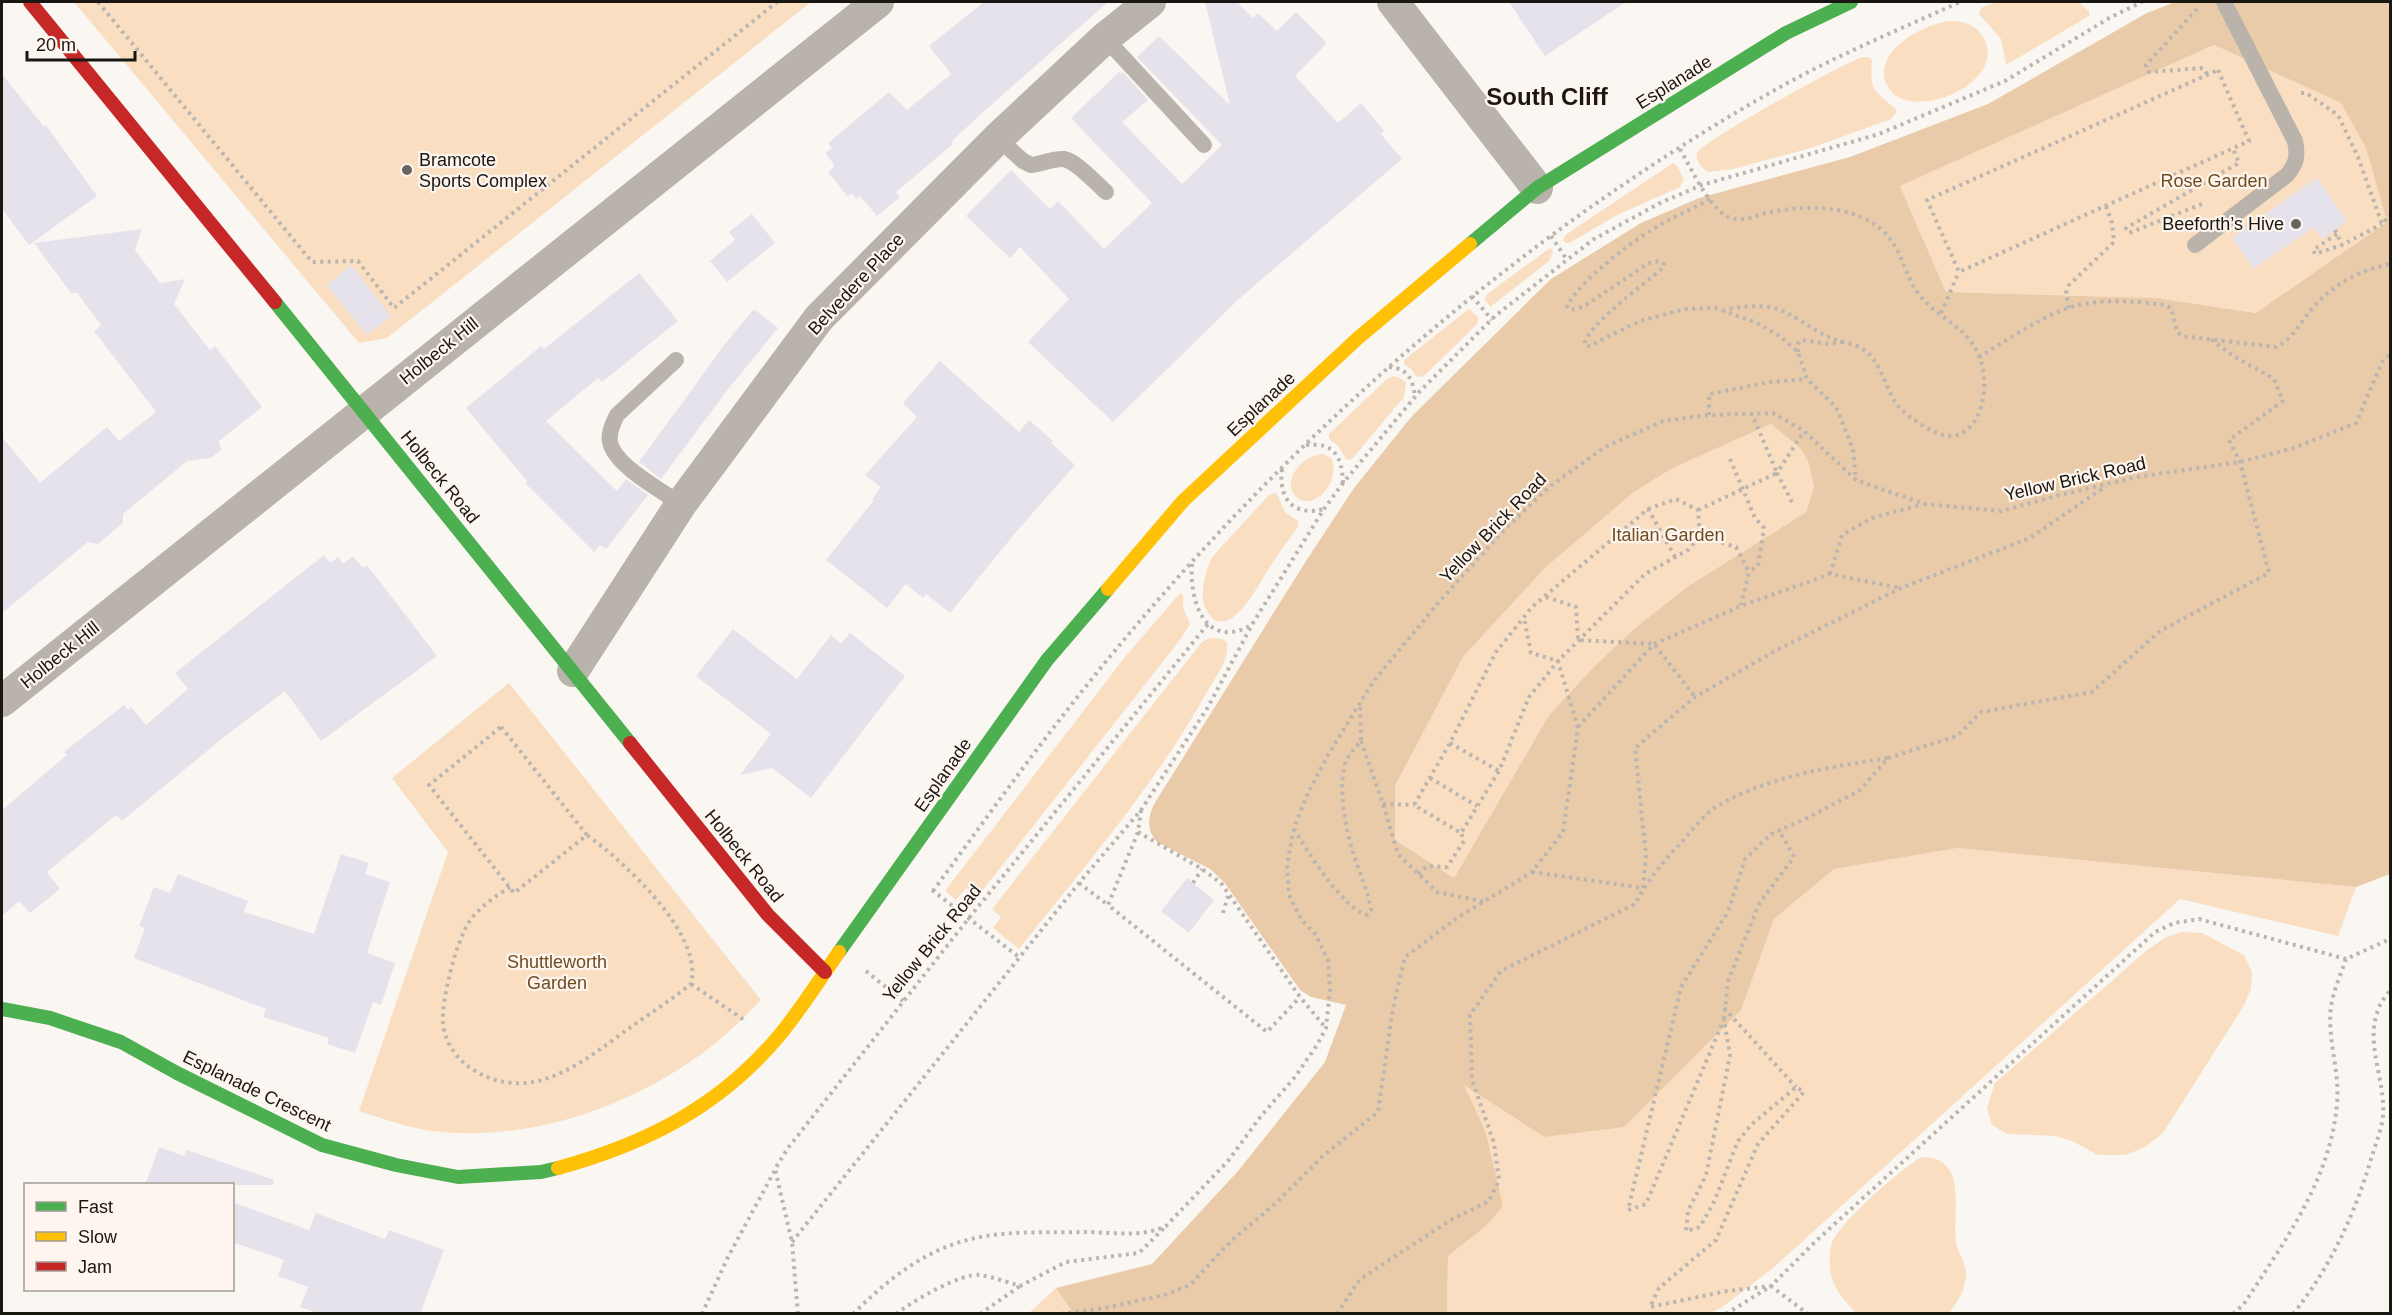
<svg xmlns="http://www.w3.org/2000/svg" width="2392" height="1315" font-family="Helvetica,sans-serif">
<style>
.green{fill:#f9dec1}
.forest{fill:#eacba9;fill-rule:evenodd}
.building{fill:#e6e2eb}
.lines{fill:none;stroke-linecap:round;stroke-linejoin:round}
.path{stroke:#bab5af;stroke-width:4;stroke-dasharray:3 4.5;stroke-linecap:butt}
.lane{stroke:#bab3ab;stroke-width:16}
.street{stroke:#bab3ab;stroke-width:32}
.fast{stroke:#4caf50;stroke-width:14}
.slow{stroke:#ffc107;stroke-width:14}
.jam{stroke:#c62828;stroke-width:14}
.poi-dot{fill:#686460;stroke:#fef6ee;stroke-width:2}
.labels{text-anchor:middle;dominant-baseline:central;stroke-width:4.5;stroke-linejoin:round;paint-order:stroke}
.street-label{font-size:18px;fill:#1a1611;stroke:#fef6ee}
.poi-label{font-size:18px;fill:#1a1611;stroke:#fef6ee;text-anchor:start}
.park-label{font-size:18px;fill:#704b21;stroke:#fef6ee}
.district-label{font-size:24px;font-weight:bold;fill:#1a1611;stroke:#fef6ee}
</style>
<rect width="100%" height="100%" fill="#faf6f2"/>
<g class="green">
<path d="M74 2H811L387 338 359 343Z"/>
<path d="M1997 2H2078L2089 11V16L2006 65 2001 39 1979 14 1981 8Z"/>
<path d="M1952 21C1965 21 1977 26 1983 37 2011 84 1906 126 1887 85 1871 52 1925 22 1952 21Z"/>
<path d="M2214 45 2341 103 2366 147 2387 222 2257 313 2157 298 1946 292 1900 186Z"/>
<path d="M1863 57H1869L1872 60C1869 92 1875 91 1896 109V113L1891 119 1811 148 1733 169 1708 172C1702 169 1695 161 1697 153 1701 142 1845 62 1863 57Z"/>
<path d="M1673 163 1677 166 1684 179 1680 187 1619 214 1571 242 1566 243 1563 240 1565 235Z"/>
<path d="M1550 248 1553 252 1549 261 1490 307 1485 299 1486 295Z"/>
<path d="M1469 309 1479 318 1477 324 1424 376 1417 377 1412 370 1404 364V360Z"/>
<path d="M1394 376 1400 378 1406 383 1404 397 1352 459 1347 460 1338 446 1329 439V434L1387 379Z"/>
<path d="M1771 424 1800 448 1808 461 1814 487 1806 512 1687 587 1635 628 1549 715 1454 878 1395 840V786L1463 657 1545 568 1634 492 1671 469Z"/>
<path d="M1322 454 1331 458C1344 485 1303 521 1291 488 1289 471 1305 456 1322 454Z"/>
<path d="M1274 493 1277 494 1285 512 1298 521V527C1288 541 1277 555 1268 570 1259 584 1225 651 1205 607 1199 592 1206 571 1212 557L1268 496Z"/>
<path d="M1180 593 1183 595V608L1190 624 1180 640 978 896 966 888 956 900 945 891 1125 657Z"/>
<path d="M1210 638 1222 639 1227 642C1230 659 1215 678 1207 692 1154 787 1086 864 1019 949L993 928 1001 917 992 909 1202 642Z"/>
<path d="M509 683 761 1000C742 1019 723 1039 700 1055 621 1111 522 1144 425 1130 403 1126 381 1118 359 1111L448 852 392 778Z"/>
<path d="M1958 848 2356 887 2338 936 2180 899 1773 1268 1721 1308 1707 1314H1443L1447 1311 1448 1256 1485 1227V1130L1463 1084 1544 1137 1741 1010 1774 919 1834 869Z"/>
<path d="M2183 932 2202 933 2244 955 2252 972 2251 989 2243 1007 2163 1133 2145 1147 2126 1155H2098L2072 1141 2056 1136 2007 1134 1992 1125 1987 1108 1995 1083 2146 951 2166 937Z"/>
<path d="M1921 1157C1969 1156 1952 1211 1956 1242 1958 1254 1967 1264 1966 1276 1965 1291 1957 1302 1949 1313H1856C1846 1302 1835 1291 1831 1275 1829 1266 1829 1253 1832 1243 1839 1223 1901 1169 1921 1157Z"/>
<path d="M1056 1288 1073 1313 1028 1314Z"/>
</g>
<path class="forest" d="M2175 2H2390V874L2356 887 1958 848 1834 869 1774 919 1741 1010 1624 1127 1544 1137 1464 1085 1485 1130 1503 1206 1485 1227 1448 1256 1447 1311 1443 1313H1073L1056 1288 1152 1264 1238 1171 1325 1062 1346 1005 1311 997 1300 990 1224 882 1210 869 1157 842C1146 829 1147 816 1156 801L1306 561 1354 488 1412 416 1551 279 1641 223 1699 198 1850 157 1988 104 2147 13ZM2214 45 2341 103 2366 148 2387 222 2256 313 2157 298 1946 292 1900 186ZM1771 424 1800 448 1808 461 1814 487 1806 512 1687 587 1635 628 1595 666 1549 715 1454 878 1395 840V786L1463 657 1545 568 1634 492 1671 469Z"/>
<g class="building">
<path d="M984 2H1108L982 113 951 142 953 144 896 192 900 197 877 216 860 196 856 199 852 193 848 197 828 172 835 166 825 153 832 148 828 143 889 92 907 110 951 74 929 46Z"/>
<path d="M1205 2H1237L1253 18 1258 13 1277 31 1296 12 1327 43 1295 76 1338 123 1361 103 1384 131 1381 134 1402 159 1240 298 1113 422 1028 342 1069 299 1020 247 1010 258 966 216 1011 170 1050 209 1058 201 1104 249 1152 203 1071 118 1119 72 1121 74 1123 72 1148 100 1122 122 1182 184 1222 145 1137 57 1159 36 1230 105Z"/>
<path d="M1509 2H1626L1545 56Z"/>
<path d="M2 74 44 127 46 125 97 196 29 245 2 209Z"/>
<path d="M2317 178 2347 221 2322 239 2314 227 2253 269 2232 237Z"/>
<path d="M752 214 775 243 727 282 710 261 735 240 729 232Z"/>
<path d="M142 229 135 250 160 283 185 279 174 304 210 350 215 346 262 407 219 441 221 450 211 458 187 461 123 514V523L98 544 88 542 2 613V437L40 483 107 427 119 441 156 412 94 331 101 325 77 293H71L34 243Z"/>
<path d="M351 265 391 316 367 335 327 285Z"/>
<path d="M639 273 678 321 602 382 598 378 546 421 617 491 626 479 648 495 606 549 600 545 594 552 525 483 527 481 466 408 541 346 544 349Z"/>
<path d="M754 309 778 328 729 388 661 479 639 462 725 344Z"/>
<path d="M940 361 1019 432 1029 420 1053 441 1051 443 1075 465 1016 532 950 613 926 594 923 598 906 584 887 608 826 560 874 500 872 499 881 487 865 475 917 417 903 403Z"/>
<path d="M324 555 330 563 338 557 343 564 353 556 363 568 367 565 437 656 321 741 285 691 224 737 122 821 116 815 47 872 60 889 30 913 19 901 2 916V810L67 755 64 752 124 705 128 710 131 707 146 725 188 689 175 673Z"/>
<path d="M733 629 797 679 831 635 841 644 850 633 905 676 811 798 772 768 740 775 771 734 696 676Z"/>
<path d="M341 854 369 863 365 874 390 882 367 953 395 963 381 1005 373 1002 355 1053 327 1044 329 1038 263 1017 266 1009 134 958 145 928 139 926 154 887 170 893 178 874 248 901 244 912 314 934Z"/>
<path d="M1187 878 1214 900 1189 933 1161 911Z"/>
<path d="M159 1147 184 1156 187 1150 274 1180 273 1185H145Z"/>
<path d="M232 1202 309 1230 316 1213 385 1239 389 1230 444 1250 420 1314H320L300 1307 308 1287 278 1276 284 1260 232 1242Z"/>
</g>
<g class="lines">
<g class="path">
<path d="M98 2 312 262 358 261 394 308 777 2"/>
<path d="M2197 9 2146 65V69L2149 72 2203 68 2207 74"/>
<path d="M2218 70 2249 141 1959 272 1927 200Z"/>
<path d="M2301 93H2306L2338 115 2358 157 2382 224 2390 215"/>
<path d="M1680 149C1691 168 1707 204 1726 216 1740 224 1755 215 1770 212 1807 205 1857 204 1886 234 1902 251 1905 275 1918 293 1937 319 1967 325 1980 358 1989 382 1985 429 1954 436 1940 439 1912 420 1902 410 1886 395 1885 371 1870 355 1860 344 1847 344 1834 339 1811 331 1793 311 1769 307 1754 305 1739 307 1724 310"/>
<path d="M1710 199C1695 208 1680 214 1665 222 1636 238 1583 277 1567 306L1570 310 1583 307 1649 263 1660 261 1664 264 1662 269C1643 285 1591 322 1584 344L1589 346 1640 321 1685 309 1715 308 1755 322 1781 337 1798 352 1807 379 1836 407 1853 449 1856 480"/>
<path d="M2202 204 2129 233 2126 228 2239 163 2233 149"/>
<path d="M2335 230 2342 245"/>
<path d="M2337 234 2313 250 2315 254 2342 245 2382 224"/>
<path d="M1551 236 1567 260"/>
<path d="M1472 296 1492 320"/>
<path d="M2069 308 2066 293 2069 285 2114 242 2112 223 2106 206"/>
<path d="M1941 313 1959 272"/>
<path d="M1798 352V344L1801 340 1829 344 1842 342"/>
<path d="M1979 357C2007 340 2037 319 2068 308 2098 298 2135 301 2165 305L2171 308 2177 331 2181 336 2276 347C2292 340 2300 323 2311 310 2332 285 2359 270 2390 264"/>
<path d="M1389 367C1408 368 1413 380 1415 397"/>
<path d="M1709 415V394L1770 382 1807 379"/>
<path d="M1306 445C1335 442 1342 457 1343 483"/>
<path d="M1730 459 1755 518 1764 528 1758 566 1749 572"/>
<path d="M1282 469C1278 499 1294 517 1324 509"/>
<path d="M1792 502 1777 473 1804 431"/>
<path d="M1648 509 1676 499 1698 510 1700 536 1688 550 1645 574 1558 661 1529 697 1499 771 1461 833 1414 805 1450 743 1496 652 1532 607 1648 509 1675 557"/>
<path d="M1698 510 1777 473 1752 414"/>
<path d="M1700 536 1736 547 1749 572 1741 605"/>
<path d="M1192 564C1189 602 1206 652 1253 624"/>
<path d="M1830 574 1842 535 1872 518 1923 504"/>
<path d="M1546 597 1576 607 1578 640 1654 644 1695 697"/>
<path d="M501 727 587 835 514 893 429 785Z"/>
<path d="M1578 727 1654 644 1741 606 1830 574 1900 588"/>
<path d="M1361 741 1383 804 1398 854 1437 892 1486 902"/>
<path d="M1450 743 1499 771"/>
<path d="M1888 758 1957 736 1981 712 2092 692 2160 631 2269 573 2240 462 2229 440 2283 401 2274 379 2232 355 2209 338"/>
<path d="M1430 778 1477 806"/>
<path d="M1383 804 1414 805"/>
<path d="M1141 810 1138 832 1108 905 1267 1032 1300 997"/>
<path d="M1294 829C1307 851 1343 909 1367 915L1371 910C1368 891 1360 874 1354 856 1346 830 1339 795 1344 768 1346 757 1354 749 1361 741L1360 706"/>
<path d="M1138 832 1202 869 1221 883 1300 997 1325 1027"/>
<path d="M1532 872 1643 888"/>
<path d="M1418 874 1427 866 1447 867 1464 841 1461 833"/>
<path d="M1079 883 1108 905"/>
<path d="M1193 883 1202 869"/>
<path d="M510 887C497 895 477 909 469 922 456 942 441 1001 443 1024 448 1066 495 1089 533 1082 570 1075 601 1048 631 1027 651 1013 672 999 691 984 704 934 623 861 587 835"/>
<path d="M1643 888 1646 856 1635 748 1695 697 1775 651 1901 588 2030 538 2106 486"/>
<path d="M932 890 1020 958"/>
<path d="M933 891C985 820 1036 748 1091 680 1280 445 1510 241 1773 91 1833 57 1898 30 1960 2"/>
<path d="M1223 913 1228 896"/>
<path d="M866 971 903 1001"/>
<path d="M691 984 747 1022"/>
<path d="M1724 1008 1796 1087"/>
<path d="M1724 1019 1728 981 1759 904 1794 857 1779 830"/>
<path d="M792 1242 1079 883 1141 810 1208 707 1253 623 1324 509 1343 483 1420 391 1495 316 1594 239 1662 202 1702 185 1879 134 2005 81 2111 17 2142 2"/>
<path d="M702 1314 727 1259 775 1170"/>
<path d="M798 1314 792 1242 775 1169 788 1148 969 918 1208 624"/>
<path d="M853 1314C886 1281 924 1250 971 1239 1007 1230 1048 1233 1085 1232 1112 1232 1141 1238 1166 1226L1228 1161 1261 1116 1295 1077 1317 1045 1326 1028 1330 990 1328 961 1316 935 1301 919 1289 895 1287 865 1294 828 1308 793 1328 755 1373 682 1439 602 1503 531 1549 487 1605 447 1663 421 1709 415 1773 413 1804 431 1856 480 1924 504 2001 511 2060 495 2137 477 2240 462 2294 448 2356 423 2382 362 2390 355"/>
<path d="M896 1314C911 1302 962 1272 980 1275 993 1277 1007 1282 1020 1286L1066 1262 1139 1253 1164 1228"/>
<path d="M980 1314 1020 1286"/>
<path d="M1061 1314 1105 1308 1168 1294 1190 1285 1231 1241 1276 1203 1324 1155 1378 1112 1393 1008 1405 957 1457 918 1532 872 1563 832 1578 728 1558 661 1531 653 1524 618"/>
<path d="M1337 1314 1360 1279 1451 1220 1489 1201 1499 1180 1494 1143 1472 1080 1470 1015 1501 971 1635 904C1646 882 1662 863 1679 845 1690 833 1703 815 1717 806 1769 776 1830 767 1888 758L1859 791 1805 819 1771 834 1745 859 1728 912 1681 987 1628 1210 1646 1204 1724 1019 1730 1056 1706 1175 1688 1211 1686 1231 1700 1227 1714 1202 1738 1141 1751 1125 1796 1087 1804 1092 1758 1144 1716 1240 1659 1288 1650 1307 1727 1291 1771 1286 1817 1240 2155 932 2174 923 2199 919 2346 959"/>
<path d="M1726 1314 1771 1286 1808 1314"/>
<path d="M2233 1314 2244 1304C2284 1242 2331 1179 2337 1103 2340 1071 2327 1039 2331 1007 2333 991 2341 974 2346 959L2390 939"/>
<path d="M2293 1314C2330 1268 2355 1214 2371 1159 2375 1147 2379 1135 2382 1123 2389 1086 2364 1047 2378 1010 2380 1003 2386 996 2390 990"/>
</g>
<g class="lane">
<path d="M1105 38 1204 145"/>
<path d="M998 138 1023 161 1031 165C1042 164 1054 158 1064 159 1076 161 1097 184 1106 192"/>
<path d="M2195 245 2287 175C2297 163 2298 156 2295 141L2224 2"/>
<path d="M676 360 617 415C613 423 608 433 610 442 614 465 662 491 681 504"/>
</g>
<g class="street">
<path d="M1393 2 1537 188"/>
<path d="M573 671 681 504 819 318 998 138 1105 38 1150 2"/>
<path d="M2 701 878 2"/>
</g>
<g class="fast">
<path d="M1470 244 1537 188 1786 33 1851 2"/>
<path d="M275 302 630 743"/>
<path d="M839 952 1047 660 1108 589"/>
<path d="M2 1009 50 1018 121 1042 177 1073 322 1145 396 1165 458 1177 541 1172 558 1168"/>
</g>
<g class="slow">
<path d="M1108 589 1183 501 1358 338 1470 244"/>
<path d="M558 1168C645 1144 718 1108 778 1037 800 1011 819 980 839 952"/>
</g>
<g class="jam">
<path d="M30 2 275 302"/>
<path d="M630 743 768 915 825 972"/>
</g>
</g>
<g class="poi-dot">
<circle cx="407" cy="170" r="6"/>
<circle cx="2296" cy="224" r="6"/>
</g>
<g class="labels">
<g class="street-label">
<text transform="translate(1674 82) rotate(-32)">Esplanade</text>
<text transform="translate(856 284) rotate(-47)">Belvedere Place</text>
<text transform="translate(439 351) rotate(-39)">Holbeck Hill</text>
<text transform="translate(1261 404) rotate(-43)">Esplanade</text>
<text transform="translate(440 477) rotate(51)">Holbeck Road</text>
<text transform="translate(2075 479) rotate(-13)">Yellow Brick Road</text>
<text transform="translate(1493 528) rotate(-46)">Yellow Brick Road</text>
<text transform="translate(60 655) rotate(-39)">Holbeck Hill</text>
<text transform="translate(943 775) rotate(-55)">Esplanade</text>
<text transform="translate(744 856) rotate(51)">Holbeck Road</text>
<text transform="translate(932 943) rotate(-51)">Yellow Brick Road</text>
<text transform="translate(257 1091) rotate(26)">Esplanade Crescent</text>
</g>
<g class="poi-label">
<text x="419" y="160">Bramcote<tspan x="419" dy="21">Sports Complex</tspan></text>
<text x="2284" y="224" text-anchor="end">Beeforth’s Hive</text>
</g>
<g class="park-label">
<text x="2214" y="181">Rose Garden</text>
<text x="1668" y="535">Italian Garden</text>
<text x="557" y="962">Shuttleworth<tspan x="557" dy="21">Garden</tspan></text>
</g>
<g class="district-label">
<text x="1547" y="96">South Cliff</text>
</g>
</g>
<rect width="2392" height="1315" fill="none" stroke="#1a1611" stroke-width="6"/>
<rect x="24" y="1183" width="210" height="108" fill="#fef6ee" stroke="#a39c96" stroke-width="1.5"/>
<rect x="36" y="1202" width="30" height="9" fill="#4caf50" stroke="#a39c96" stroke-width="1.5"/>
<text x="78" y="1213" font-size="18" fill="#1a1611">Fast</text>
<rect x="36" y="1232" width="30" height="9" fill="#ffc107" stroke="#a39c96" stroke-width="1.5"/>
<text x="78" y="1243" font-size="18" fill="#1a1611">Slow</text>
<rect x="36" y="1262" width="30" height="9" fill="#c62828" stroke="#a39c96" stroke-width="1.5"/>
<text x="78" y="1273" font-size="18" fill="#1a1611">Jam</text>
<path d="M27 51v9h108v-9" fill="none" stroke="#1a1611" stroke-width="3"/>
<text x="36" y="51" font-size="18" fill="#1a1611" stroke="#fef6ee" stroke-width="4.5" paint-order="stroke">20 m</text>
</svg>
